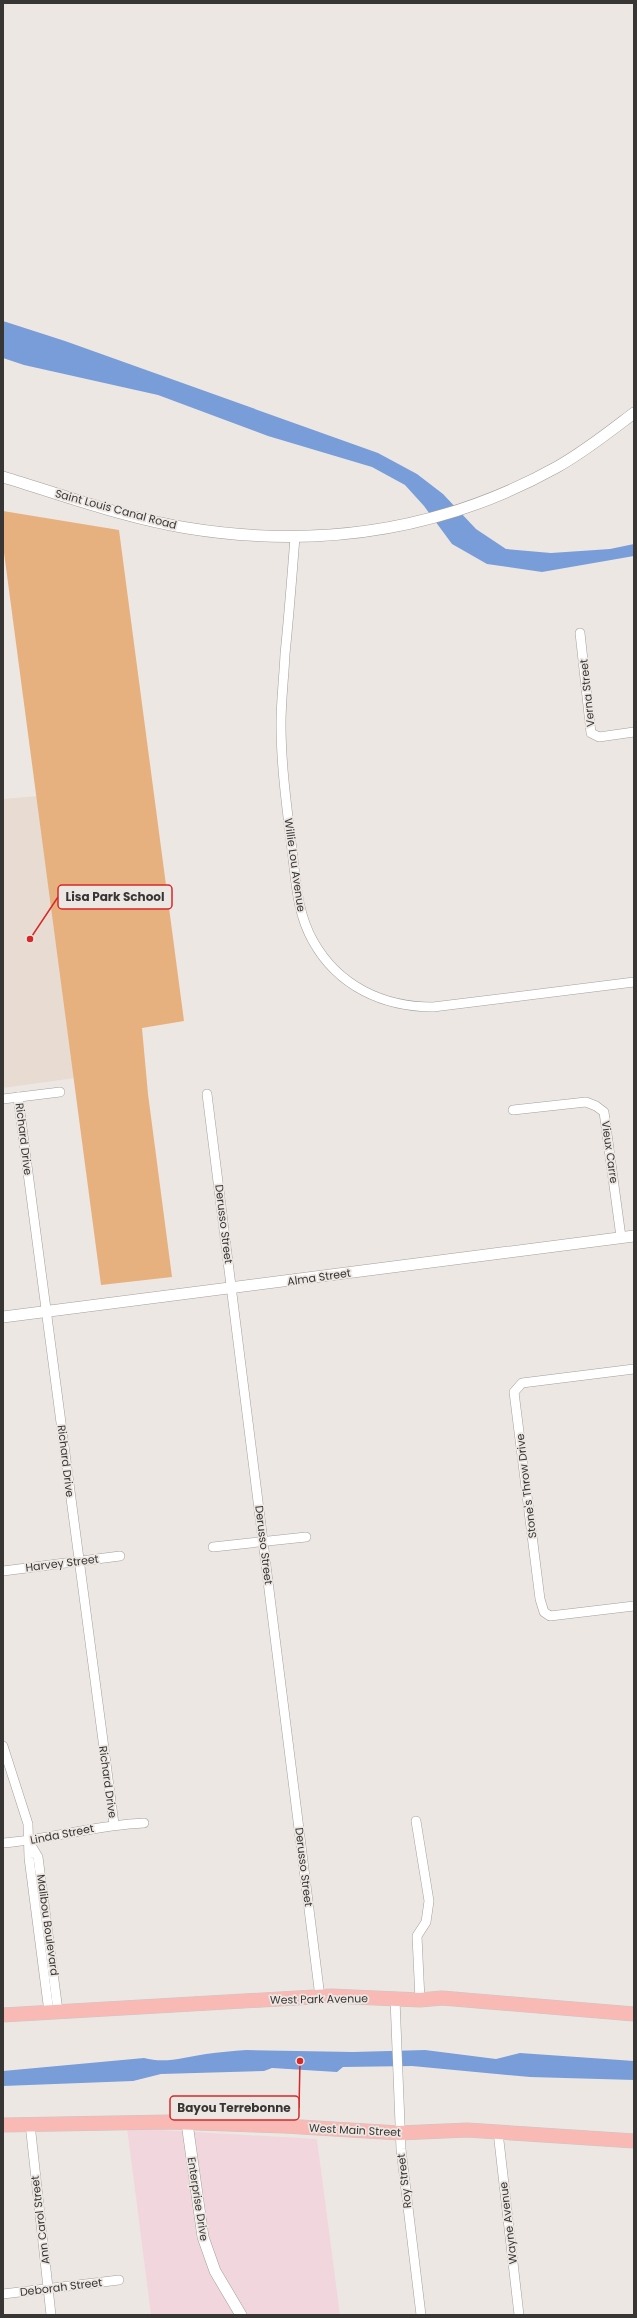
<svg xmlns="http://www.w3.org/2000/svg" width="637" height="2318" font-family="Poppins,sans-serif">
<style>
.commercial{fill:#f1d7dd}
.built{fill:#e8dcd2}
.green{fill:#e7b17f}
.water{fill:#799dd9}
.lines{fill:none;stroke-linecap:round;stroke-linejoin:round}
.minor-casing{stroke:#a49f9b;stroke-width:10}
.tertiary-casing{stroke:#a49f9b;stroke-width:12}
.primary-casing{stroke:#c7c7c6;stroke-width:15}
.minor{stroke:#fff;stroke-width:9}
.tertiary{stroke:#fff;stroke-width:11}
.primary{stroke:#f9bab6;stroke-width:14}
.labels{text-anchor:middle;dominant-baseline:central;stroke-width:3.5;stroke-linejoin:round;paint-order:stroke}
.street-label{font-size:11px;fill:#383634;stroke:#ede7e3}
.leader{fill:none;stroke:#d62828;stroke-width:1.5}
.callout-dot{fill:#d62828;stroke:#ede7e3;stroke-width:1.5}
.callout{fill:#ede7e3;stroke:#d62828;stroke-width:1.5}
.callout-label{font-size:12px;text-anchor:middle;font-weight:bold;fill:#383634}
</style>
<rect width="100%" height="100%" fill="#ede7e3"/>
<path class="commercial" d="M127 2128 317 2139 340 2315H151Z"/>
<path class="built" d="M38 796 75 1078 3 1088V799Z"/>
<path class="green" d="M3 511 119 530 184 1021 142 1028 148 1094 172 1277 101 1285 3 545Z"/>
<g class="water">
<path d="M3 321 65 341 378 453 417 474 443 494 476 529 506 549 551 553 610 549 634 544V556L542 572 487 564 452 544 424 506 405 485 372 467 268 436 158 395 24 365 3 358Z"/>
<path d="M246 2050 353 2052 425 2050 496 2059 520 2053 620 2060 634 2061V2080L530 2077 412 2066 343 2067 337 2072 272 2068 264 2071 161 2074 133 2081 3 2086V2071L144 2058C166 2064 184 2057 206 2054 219 2052 233 2051 246 2050Z"/>
</g>
<g class="lines">
<defs>
<g id="minor">
<path d="M295 537C292 576 289 615 285 654 284 677 281 700 281 724 281 766 287 808 292 850 296 881 297 913 313 941 338 986 383 1007 433 1007L634 982"/>
<path d="M580 633 591 733 599 737 634 732"/>
<path d="M207 1094 320 1997"/>
<path d="M18 1097 114 1824"/>
<path d="M3 1099 60 1092"/>
<path d="M513 1110 586 1102 596 1106 604 1112 621 1237"/>
<path d="M634 1369 522 1383 514 1392 540 1599 544 1612 550 1616 634 1606"/>
<path d="M213 1547 306 1537"/>
<path d="M3 1571 120 1556"/>
<path d="M3 1746 28 1824 29 1858 49 2012"/>
<path d="M416 1821 429 1901 426 1922 417 1936 420 2000"/>
<path d="M29 1842 38 1857 58 2011"/>
<path d="M3 1843C51 1839 96 1825 144 1823"/>
<path d="M395 1999 401 2149 421 2315"/>
<path d="M30 2124 51 2315"/>
<path d="M498 2132 519 2315"/>
<path d="M3 2294 119 2280"/>
</g>
<g id="tertiary">
<path d="M3 477C63 495 125 518 187 528 317 549 442 531 557 467 584 452 609 432 634 413"/>
<path d="M3 1317 634 1236"/>
<path d="M187 2123 203 2237 215 2271 241 2315"/>
</g>
<g id="primary">
<path d="M3 2015 331 1996 420 2000 442 1998 634 2014"/>
<path d="M3 2125 169 2122 285 2126 399 2133 467 2130 634 2141"/>
</g>
</defs>
<use href="#minor" class="minor-casing"/>
<use href="#tertiary" class="tertiary-casing"/>
<use href="#primary" class="primary-casing"/>
<use href="#minor" class="minor"/>
<use href="#tertiary" class="tertiary"/>
<use href="#primary" class="primary"/>
</g>
<g class="labels">
<g class="street-label">
<text transform="translate(116 509) rotate(15)">Saint Louis Canal Road</text>
<text transform="translate(587 693) rotate(-96)">Verna Street</text>
<text transform="translate(295 865) rotate(82)">Willie Lou Avenue</text>
<text transform="translate(24 1139) rotate(83)">Richard Drive</text>
<text transform="translate(610 1152) rotate(82)">Vieux Carre</text>
<text transform="translate(224 1224) rotate(83)">Derusso Street</text>
<text transform="translate(319 1277) rotate(-8)">Alma Street</text>
<text transform="translate(66 1461) rotate(83)">Richard Drive</text>
<text transform="translate(526 1486) rotate(-97)">Stone's Throw Drive</text>
<text transform="translate(264 1545) rotate(83)">Derusso Street</text>
<text transform="translate(62 1563) rotate(-7)">Harvey Street</text>
<text transform="translate(108 1782) rotate(82)">Richard Drive</text>
<text transform="translate(62 1834) rotate(-11)">Linda Street</text>
<text transform="translate(304 1867) rotate(83)">Derusso Street</text>
<text transform="translate(48 1925) rotate(82)">Malibou Boulevard</text>
<text transform="translate(319 1999) rotate(-1)">West Park Avenue</text>
<text transform="translate(355 2130) rotate(3)">West Main Street</text>
<text transform="translate(404 2181) rotate(-97)">Roy Street</text>
<text transform="translate(198 2199) rotate(81)">Enterprise Drive</text>
<text transform="translate(40 2220) rotate(-97)">Ann Carol Street</text>
<text transform="translate(508 2223) rotate(-97)">Wayne Avenue</text>
<text transform="translate(61 2287) rotate(-7)">Deborah Street</text>
</g>
</g>
<path class="leader" d="M30 939L58 897M300 2061L299 2108"/>
<g class="callout-dot">
<circle cx="30" cy="939" r="4"/>
<circle cx="300" cy="2061" r="4"/>
</g>
<g class="callout">
<rect x="58" y="885" width="114" height="24" rx="4"/>
<rect x="170" y="2096" width="129" height="24" rx="4"/>
</g>
<g class="callout-label">
<text x="115" y="901">Lisa Park School</text>
<text x="234" y="2112">Bayou Terrebonne</text>
</g>
<rect width="637" height="2318" fill="none" stroke="#383634" stroke-width="8"/>
</svg>
